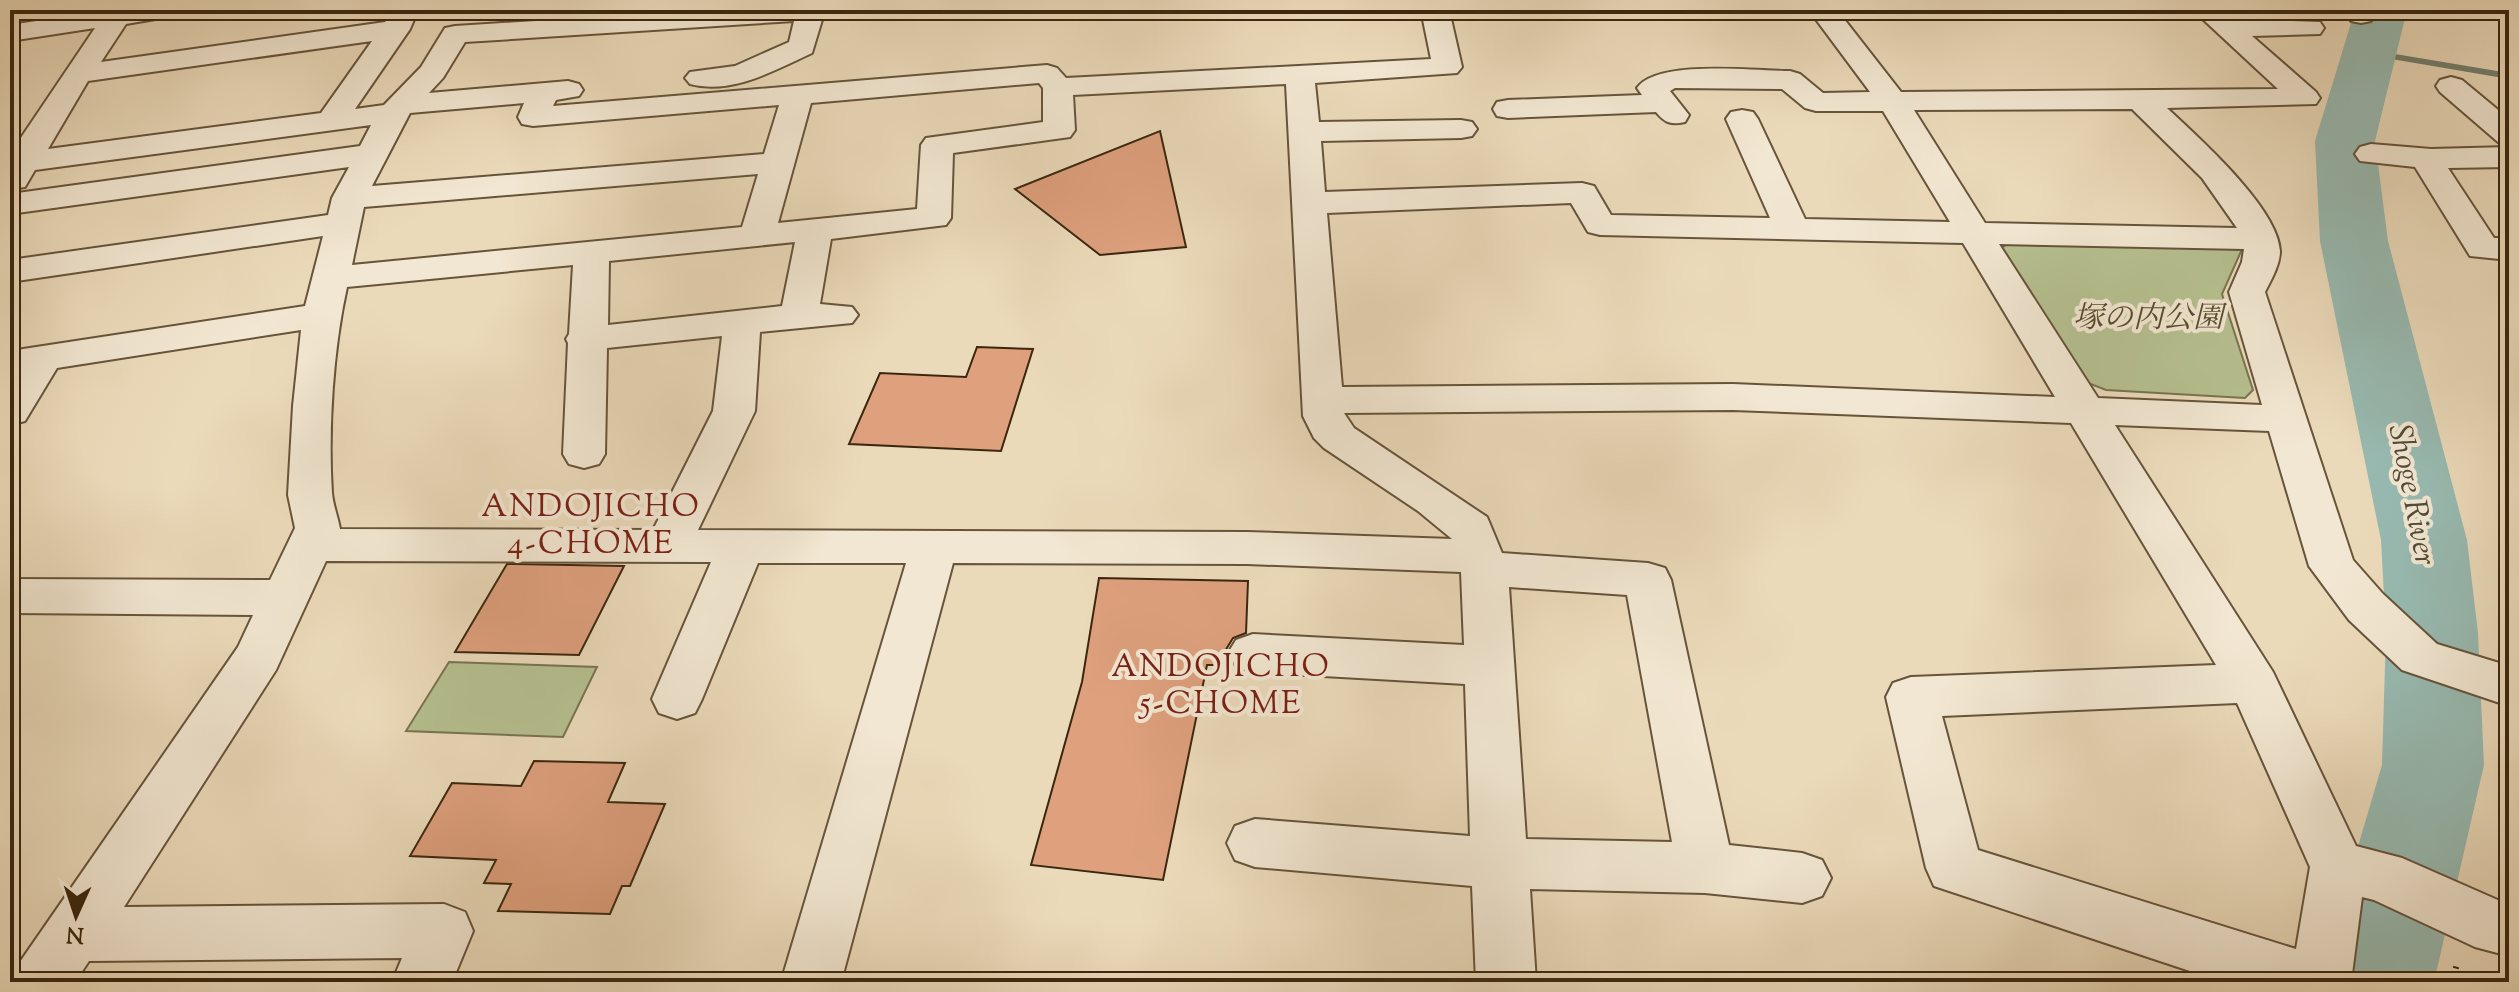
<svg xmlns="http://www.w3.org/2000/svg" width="2519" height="992" font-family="'Sorts Mill Goudy','Noto Serif JP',serif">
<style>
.green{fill:#b6c090;stroke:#787450;stroke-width:2}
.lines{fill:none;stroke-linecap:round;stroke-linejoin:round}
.stream{fill:#737f70;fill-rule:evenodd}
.river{fill:#98bab1;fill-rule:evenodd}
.building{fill:#dea07d;stroke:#3b270f;stroke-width:2}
.minor-casing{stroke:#67543a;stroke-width:4}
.path{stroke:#3b270f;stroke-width:6;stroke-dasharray:2 5;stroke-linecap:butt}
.minor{fill:#f2e7d2;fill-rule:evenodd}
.labels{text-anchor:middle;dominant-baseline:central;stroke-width:8;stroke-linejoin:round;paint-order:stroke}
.park-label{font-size:30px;font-style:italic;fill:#5a4d2f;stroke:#f2e7d2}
.water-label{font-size:32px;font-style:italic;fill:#524c38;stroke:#f2e7d2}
.neighbourhood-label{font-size:32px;letter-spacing:2px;fill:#7a1f14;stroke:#f2e7d2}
</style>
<rect width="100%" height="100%" fill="#ebdaba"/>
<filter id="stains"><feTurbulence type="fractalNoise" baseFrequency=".0025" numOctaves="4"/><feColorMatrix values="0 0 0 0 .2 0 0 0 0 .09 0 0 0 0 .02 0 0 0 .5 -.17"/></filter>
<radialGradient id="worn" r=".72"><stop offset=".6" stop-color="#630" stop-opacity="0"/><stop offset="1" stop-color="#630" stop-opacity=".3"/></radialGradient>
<g class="green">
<path d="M2013 241 2243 247 2222 294 2253 390 2245 398 2106 390 2088 383 2001 248Z"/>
<path d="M449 662 597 667 563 737 406 731Z"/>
</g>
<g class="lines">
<path class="stream" d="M2371 50 2509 73V79L2368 55V51Z"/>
<path class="river" d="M2355 10H2407L2375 141 2388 241 2467 540 2478 633 2484 765 2434 982H2318L2382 765 2386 633 2381 540 2320 241 2315 141Z"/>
</g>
<g class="building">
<path d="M1160 131 1186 247 1100 255 1015 189Z"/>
<path d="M977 347 1033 349 1001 451 849 444 880 373 966 377Z"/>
<path d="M507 564H515L624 566 579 655 455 652Z"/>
<path d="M1099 578 1248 581 1246 633 1233 638 1225 651 1232 665H1207L1163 880 1031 865 1082 682Z"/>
<path d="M534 761 625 763 608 802 665 804 630 886H622L610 914 498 911 511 884 484 883 496 860 410 856 452 783 521 786Z"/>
</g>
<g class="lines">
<defs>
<g id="minor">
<path d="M108 10H177L173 16 126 24 101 62 385 22 394 10H418L410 29 355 109 384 105 421 67 445 28 455 26 709 10H825L812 53C775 70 732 95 690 84L685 78 690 72 735 66 789 42 794 21 465 42 443 78 429 93 568 81 579 84 583 90 579 96 556 100 553 106 1047 65 1057 68 1066 78 1431 59 1421 10H1449L1462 67 1457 73 1315 83 1319 122 1461 120 1472 122 1477 129 1472 136 1461 138 1321 141 1325 192 1582 183 1594 186 1611 215 1770 218 1726 119 1731 112 1742 110 1753 112 1758 119 1805 219 1950 222 1883 111H1816L1805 108 1782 89 1675 88 1670 91 1689 115 1685 122C1671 125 1665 123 1656 112L1508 118 1497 116 1493 109 1497 102 1508 100 1642 95 1637 88C1657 59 1755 71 1790 71L1800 74 1823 93 1870 92 1809 10H1837L1901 92 2278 89 2193 10H2223L2233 19 2320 22 2324 28 2320 34 2252 36 2316 92 2320 98 2316 104 2167 108C2199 138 2278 208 2280 251 2280 265 2271 280 2265 292L2353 560 2383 594 2437 644 2509 666V706L2402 670 2349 620 2309 566 2269 431 2115 425 2273 672 2356 846 2402 858 2500 901 2509 902V956L2475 947 2374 900 2362 897 2351 982H2223L1934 886 1926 868 1886 697 1893 683 1911 677 2216 665 2071 423 1733 410 1344 413 1354 428 1487 517 1502 553 1648 563 1665 568 1671 580 1729 845 1802 853 1822 860 1831 878 1822 896 1802 903 1705 893 1530 889 1536 982H1476L1472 886 1255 867 1235 860 1227 843 1235 826 1255 819 1470 836 1465 684 1253 672 1236 666 1228 653 1236 640 1253 634 1464 645 1461 572 1247 564 953 563 841 982H781L906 563H758L702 699 695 713 677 719 659 713 652 699 711 562 326 561 276 670 124 907 444 904 465 912 473 931 452 982H392L402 958 89 961 75 982H11L20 962 238 647 253 615 10 613V579L270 580 295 528 288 495 293 406 301 330 57 368 25 421 10 425V379L13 375H10V351L305 306 323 236 10 282V260L328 215 332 198 349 167 10 214V194L360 146 371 125 35 170 25 187 10 189V154L95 28 10 41V25ZM372 41 321 113 48 149 88 81ZM1039 83 1043 88V122L926 138 921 145 917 209 778 223 811 103ZM1286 84 1303 416 1314 438 1324 448 1418 511 1452 539 1247 532 698 530 755 411 760 332 852 323 858 315 852 307 820 304 831 239 946 225 951 218 953 153 1070 137 1075 130 1073 95ZM524 103 518 117 522 124 533 126 779 105 764 154 372 186 410 113ZM2132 109 2202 178 2237 228 1985 223 1914 110ZM758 174 742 227 352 265 364 207ZM1571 203 1588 232 1600 235 1963 243 2055 397 1733 384 1342 387 1327 213ZM795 242 782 306 608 325 609 261ZM1999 244 2244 249 2242 262 2229 292 2262 405 2098 398ZM573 265 569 334 566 339 568 343 563 454 569 464 584 468 599 464 605 454 607 348 722 336 713 411 653 530 340 529C338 517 333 505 332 493 328 429 333 350 347 287ZM1509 587 1627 595 1672 842 1526 839ZM2237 703 2310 867 2296 949 1978 850 1942 716Z"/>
<path d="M2348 10H2376L2371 21 2361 23 2351 21Z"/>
<path d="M2451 77 2462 80 2509 119V144L2498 142 2440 92 2436 86 2440 80Z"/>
<path d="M2371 144 2431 149 2509 147V167L2448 168 2494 238H2509V260L2470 256 2415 167 2360 161 2355 154 2360 147Z"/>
</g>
</defs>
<use href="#minor" class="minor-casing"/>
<path class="path" d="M2452 982 2457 964"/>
<use href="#minor" class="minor"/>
</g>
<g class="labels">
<g class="park-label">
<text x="2148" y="319">塚の内公園</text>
</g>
<g class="water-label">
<text transform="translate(2411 495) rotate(79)">Shoge River</text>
</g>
<g class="neighbourhood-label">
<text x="591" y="508">ANDOJICHO<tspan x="591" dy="37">4-CHOME</tspan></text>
<text x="1221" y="668">ANDOJICHO<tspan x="1221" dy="37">5-CHOME</tspan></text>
</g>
</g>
<rect width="2519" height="992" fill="none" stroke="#ebdaba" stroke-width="40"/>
<rect x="12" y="12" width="2495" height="968" fill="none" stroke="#3b270f" stroke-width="4"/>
<rect x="20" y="20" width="2479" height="952" fill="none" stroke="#3b270f" stroke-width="2"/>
<g transform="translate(76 916) rotate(183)" stroke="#f2e7d2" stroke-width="6" paint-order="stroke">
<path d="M0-6L14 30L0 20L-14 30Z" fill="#3b270f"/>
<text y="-12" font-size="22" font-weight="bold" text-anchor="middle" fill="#3b270f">N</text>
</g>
<rect width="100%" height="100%" filter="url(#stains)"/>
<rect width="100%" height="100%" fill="url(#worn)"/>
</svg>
